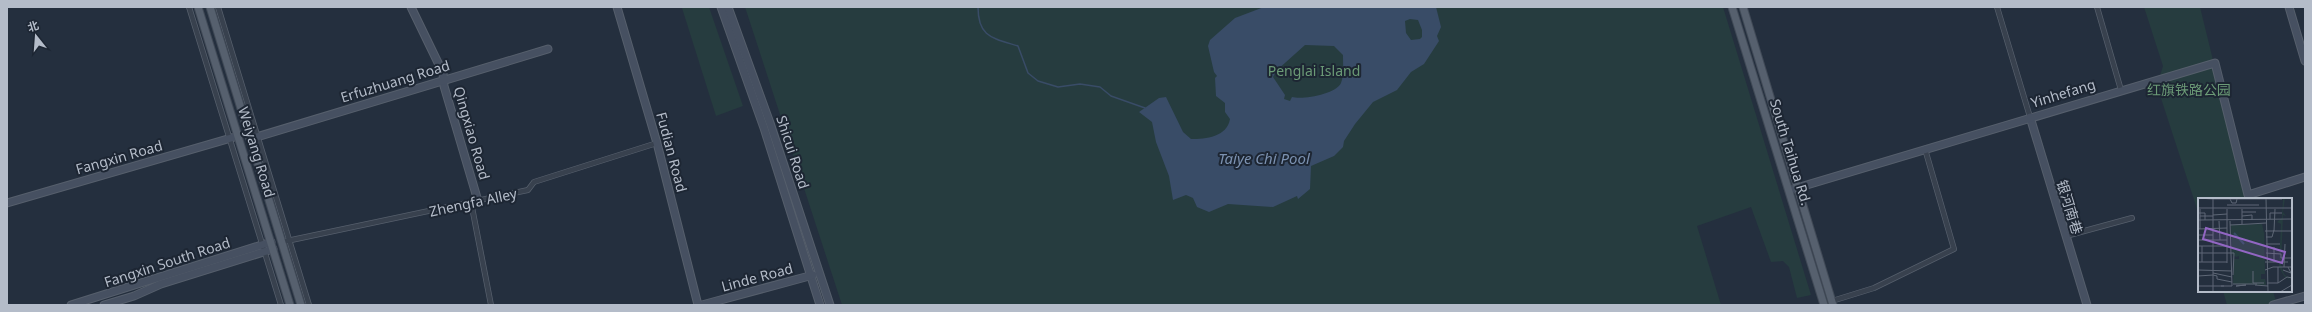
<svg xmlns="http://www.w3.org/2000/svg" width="2312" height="312" font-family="'Noto Sans','Noto Sans SC',sans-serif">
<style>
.green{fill:#263c3f}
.water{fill:#394c67;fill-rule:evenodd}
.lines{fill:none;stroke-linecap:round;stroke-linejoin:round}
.stream{stroke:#394c67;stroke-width:1.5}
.street-casing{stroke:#565f6c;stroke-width:6}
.secondary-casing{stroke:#565f6c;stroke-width:9}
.primary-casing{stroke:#414a57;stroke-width:9}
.street{stroke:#38414e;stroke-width:4.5}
.secondary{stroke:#465061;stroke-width:7}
.primary{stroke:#56606e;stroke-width:7}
.labels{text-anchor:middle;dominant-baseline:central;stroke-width:4;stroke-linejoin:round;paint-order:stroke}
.park-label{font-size:14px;fill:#6b9a76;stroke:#1d2633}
.street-label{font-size:14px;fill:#b4bcc9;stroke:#1d2633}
.water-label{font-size:15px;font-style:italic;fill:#7c92b1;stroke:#1d2633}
.inset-river{fill:none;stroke:#394c67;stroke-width:2}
.inset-road{fill:none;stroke:#5e6776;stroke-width:1}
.view{fill:#9266c3;fill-opacity:0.15;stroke:#9266c3;stroke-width:2}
.inset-edge{fill:none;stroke:#b4bcc9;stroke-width:2}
</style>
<rect width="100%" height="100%" fill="#242f3e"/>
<g class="green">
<path d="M686 7H709L743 106 716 116 682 8Z"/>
<path d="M745 7H1723L1811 295 1797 298 1789 267 1783 261 1771 262 1751 207 1697 226 1721 305H842Z"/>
<path d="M2144 7H2200L2247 199H2199V215L2157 86 2163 66Z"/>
<path d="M2223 291H2273L2277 305H2227Z"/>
</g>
<path class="water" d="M1264 7H1436L1441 27 1437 36 1439 41 1424 64 1411 72 1397 90 1373 102 1355 124 1344 141 1343 147 1334 156 1311 166 1310 189 1298 199 1297 196 1273 207 1228 204 1209 212 1197 207 1193 198 1186 195 1173 200 1169 176 1156 142 1152 122 1139 112 1159 98 1166 97 1183 132 1191 139C1206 139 1227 137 1230 119L1225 112V103L1216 96 1215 78 1217 76 1214 72 1208 46 1210 40 1235 18ZM1410 19 1418 20 1422 30V37L1420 39 1411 40 1406 33 1405 21ZM1305 45 1334 46 1343 55C1343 63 1344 76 1341 83 1336 94 1303 100 1292 97L1290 101 1284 99 1285 95 1273 77 1276 71Z"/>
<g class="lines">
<path class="stream" d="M978 7C978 37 992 38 1018 46L1028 73 1038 81 1058 87 1080 84 1100 87 1111 96 1145 108"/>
<defs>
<g id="street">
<path d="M189 7 281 305"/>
<path d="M218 7 309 305"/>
<path d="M1997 7 2030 117"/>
<path d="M2097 7 2121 90"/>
<path d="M471 202 491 305"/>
<path d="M2066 236 2132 218"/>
<path d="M282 242 528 190 534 182 657 143"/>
<path d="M1832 301 1874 288 1954 249 1925 149"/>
</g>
<g id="secondary">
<path d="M411 7 443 73 444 86 478 201"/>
<path d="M617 7 657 143 698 305"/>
<path d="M721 7 764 128 820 305"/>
<path d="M728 7 770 123 830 305"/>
<path d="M2289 7 2305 61"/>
<path d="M2030 117 2087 305"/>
<path d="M250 139 548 49"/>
<path d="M1790 190 2215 63 2248 195 2305 177"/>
<path d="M7 203 238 136"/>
<path d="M71 305 271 242"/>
<path d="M104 305 134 296 161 284 273 249"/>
<path d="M702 305 813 275"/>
<path d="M2273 305 2305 296"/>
</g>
<g id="primary">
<path d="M198 7 290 305"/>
<path d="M210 7 301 305"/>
<path d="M1732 7 1824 305"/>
<path d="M1743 7 1833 305"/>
</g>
</defs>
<use href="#street" class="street-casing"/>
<use href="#secondary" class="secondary-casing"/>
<use href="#primary" class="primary-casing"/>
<use href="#street" class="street"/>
<use href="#secondary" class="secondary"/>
<use href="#primary" class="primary"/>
</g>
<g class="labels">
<g class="park-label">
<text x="1314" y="70">Penglai Island</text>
<text x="2189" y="89">红旗铁路公园</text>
</g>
<g class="street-label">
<text transform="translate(395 81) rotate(-17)">Erfuzhuang Road</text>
<text transform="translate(2063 93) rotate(-17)">Yinhefang</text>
<text transform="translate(472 133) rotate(74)">Qingxiao Road</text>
<text transform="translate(257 152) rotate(73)">Weiyang Road</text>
<text transform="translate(672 152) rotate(75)">Fudian Road</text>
<text transform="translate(793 152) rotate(72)">Shicui Road</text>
<text transform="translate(1791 152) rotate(73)">South Taihua Rd.</text>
<text transform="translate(119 157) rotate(-16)">Fangxin Road</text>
<text transform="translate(473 202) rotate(-12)">Zhengfa Alley</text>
<text transform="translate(2070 207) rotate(73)">银河南巷</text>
<text transform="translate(167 262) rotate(-18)">Fangxin South Road</text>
<text transform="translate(757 277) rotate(-15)">Linde Road</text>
</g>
<g class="water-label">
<text x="1264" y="158">Taiye Chi Pool</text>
</g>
</g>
<g transform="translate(2198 198)">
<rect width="94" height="94" fill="#242f3e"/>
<path d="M85 0H87L85 14 88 18 85 17 83 67 86 76 94 83 86 78 81 69 83 26 79 24 84 20ZM66 25 67 76H63V81H67L68 87 35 86 36 61H41V58L38 59 34 56 33 27 64 26 66 35Z" fill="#263c3f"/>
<path class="inset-river" d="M36 35 46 46"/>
<path class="inset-road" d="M0 0 15 1M68 0 70 94M15 1H84M32 1 34 5H38L39 1M29 7H61M0 10H94M2 11V31M44 11V26M44 14H58M0 15H7V22M15 17 29 16M2 18H15M44 18 54 17V22M72 21V15H84M0 22 94 21M21 23 22 42M52 26 68 25M32 27 52 26M0 31 29 30M67 33H94M76 33 77 11M0 37H15M68 39H74L76 32M0 42H15M15 42H29M68 46H82M0 48H29M4 48V64M76 49V64M0 55H36L35 77M68 55 83 56V60H94M0 64H29M67 64H90M29 65V11M86 69 87 46M0 72 34 73M67 72 75 69H94M85 72 93 75 90 69M55 73V85H66M15 75 34 79M0 78 15 77 19 78V81L34 84M69 85H80L89 79 94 80M80 85V69M35 86H59M57 87 70 88M0 88H26M23 88H34L32 23M38 88 48 87 38 88M15 94V0M82 94 94 87"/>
<path class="view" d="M8 30 87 54 84 65 5 41Z"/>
<rect width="94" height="94" class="inset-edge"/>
</g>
<rect width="2312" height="312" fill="none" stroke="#b4bcc9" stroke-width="16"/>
<g transform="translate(36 36) rotate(343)" stroke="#1d2633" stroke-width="3" paint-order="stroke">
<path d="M0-3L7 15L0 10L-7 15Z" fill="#b4bcc9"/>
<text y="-6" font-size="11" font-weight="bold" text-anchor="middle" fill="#b4bcc9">北</text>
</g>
</svg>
